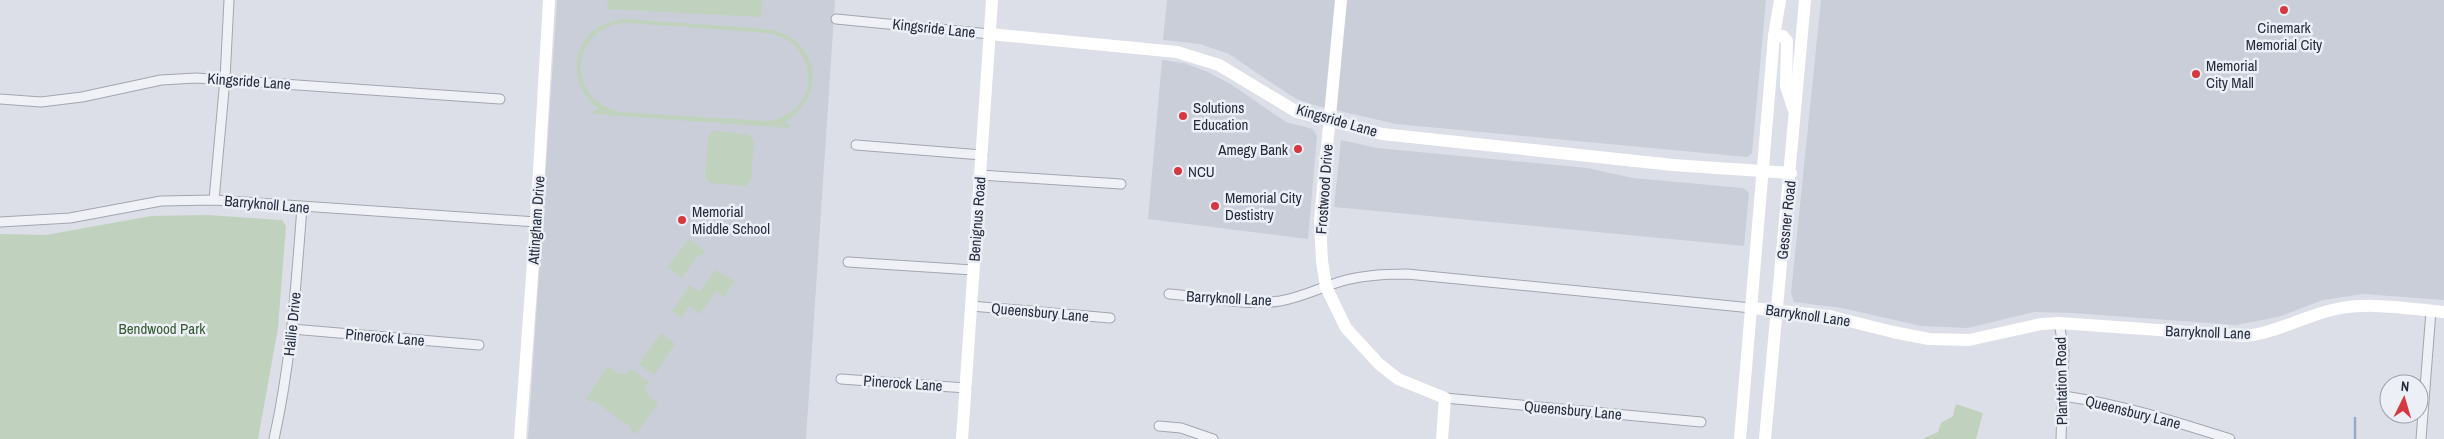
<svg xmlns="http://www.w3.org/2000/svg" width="2444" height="439" font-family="'Archivo Narrow',sans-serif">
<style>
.built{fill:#caced9}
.green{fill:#c0d2bd;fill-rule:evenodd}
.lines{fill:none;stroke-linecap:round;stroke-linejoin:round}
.stream{stroke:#95a9ca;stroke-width:2.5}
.street-casing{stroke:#a1a6b1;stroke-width:11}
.street{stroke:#eff1f6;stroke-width:9}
.secondary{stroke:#fff;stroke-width:12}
.poi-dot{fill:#d5383f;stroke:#eceff5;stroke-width:2}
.labels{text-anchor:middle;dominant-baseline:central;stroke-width:5;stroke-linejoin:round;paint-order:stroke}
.poi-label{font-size:15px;fill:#252c3e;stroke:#eceff5;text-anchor:start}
.street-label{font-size:15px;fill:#252c3e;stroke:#eceff5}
.park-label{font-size:15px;fill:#355b32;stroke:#eceff5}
</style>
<rect width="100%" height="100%" fill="#dcdfe7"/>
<g class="built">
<path d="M557 0H835L806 439H528Z"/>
<path d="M1167 0H1766L1752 153 1747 157 1396 124 1314 105 1296 99 1229 54 1200 44 1163 40Z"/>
<path d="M1821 0H2444V300L2363 294 2323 300 2278 317 2236 325 2072 313 2034 312 1968 328 1921 326 1842 308 1794 302 1791 293Z"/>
<path d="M1162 60 1184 63 1208 72 1232 85 1286 122 1313 129 1317 136 1308 239 1148 219Z"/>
<path d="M1341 140 1377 148 1587 168 1633 178 1743 188 1749 193 1744 246 1334 207Z"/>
</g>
<g class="green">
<path d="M608 0H762L761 17 607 9Z"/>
<path d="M628 19 767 29C820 37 829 98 783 123L789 124V128L593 114 594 110H600C558 79 575 20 628 19ZM628 23 767 33C821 41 823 113 768 121L622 112C564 103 569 24 628 23Z"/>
<path d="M713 131 748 134 754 140 751 180 746 186 710 183 705 178 708 137Z"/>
<path d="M207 215 282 220 286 226 278 328 258 439H0V234L46 235 151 216Z"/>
<path d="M689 239 705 251 702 256 699 254 682 278 667 267Z"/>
<path d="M715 270 735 281 724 297 716 291 700 314 690 306 681 318 672 311 690 285 700 292Z"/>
<path d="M661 333 675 344 654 375 639 364Z"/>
<path d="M608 366 619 374 621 372 625 375 631 369 649 382 644 389 648 393 647 395 658 403 636 434 630 430 632 428 594 401 592 402 586 399Z"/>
<path d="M1956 404 1983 413 1976 439H1922L1938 432 1941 423 1953 416Z"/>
</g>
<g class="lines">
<path class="stream" d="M2355 418V439"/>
<defs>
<g id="street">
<path d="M836 19 990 34"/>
<path d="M0 99 41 102 82 97 161 80 196 78 500 99"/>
<path d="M856 145 982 155"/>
<path d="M980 175 1121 184"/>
<path d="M214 200 225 79 229 0"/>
<path d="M0 222 70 218 161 201 214 200 536 222"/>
<path d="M848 262 973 270"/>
<path d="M1169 294C1205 297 1244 306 1280 301 1304 297 1323 286 1346 280 1366 275 1387 274 1407 274L1752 308"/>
<path d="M971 306 1110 318"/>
<path d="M2059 323 2064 351 2061 439"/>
<path d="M292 329 479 345"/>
<path d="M841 379 966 388"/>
<path d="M2064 396C2123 405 2173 421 2230 439"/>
<path d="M1445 398 1701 422"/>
<path d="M1159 426 1181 428 1213 439"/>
<path d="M274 439C291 363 296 285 302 207"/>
<path d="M2421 439 2431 311"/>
</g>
</defs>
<use href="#street" class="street-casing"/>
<use href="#street" class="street"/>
<g class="secondary">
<path d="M1341 0 1320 220 1322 261 1326 287 1346 328 1379 364 1398 379 1445 398 1442 439"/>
<path d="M990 34 1177 52 1219 65 1297 112 1382 134 1673 165 1791 173"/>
<path d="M1774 36H1783L1787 41 1786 86 1793 108"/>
<path d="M1752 308 1829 316 1893 332 1929 339 1969 340 2041 324 2059 323 2244 336C2276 333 2302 317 2332 310 2368 301 2408 309 2444 312"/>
<path d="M520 439 536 222 549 0"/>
<path d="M962 439 992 0"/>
<path d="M1740 439 1774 36 1780 0"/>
<path d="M1765 439 1805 0"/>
</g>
</g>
<g class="poi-dot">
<circle cx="2284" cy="10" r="5"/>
<circle cx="2196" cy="74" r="5"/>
<circle cx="1183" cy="116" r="5"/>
<circle cx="1298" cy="149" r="5"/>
<circle cx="1178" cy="171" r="5"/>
<circle cx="1215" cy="206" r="5"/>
<circle cx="682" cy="220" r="5"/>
</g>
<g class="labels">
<g class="poi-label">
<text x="2284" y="27" text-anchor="middle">Cinemark<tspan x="2284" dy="17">Memorial City</tspan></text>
<text x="2206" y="65">Memorial<tspan x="2206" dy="17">City Mall</tspan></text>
<text x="1193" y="107">Solutions<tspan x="1193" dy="17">Education</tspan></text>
<text x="1288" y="149" text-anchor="end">Amegy Bank</text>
<text x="1188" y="171">NCU</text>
<text x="1225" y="197">Memorial City<tspan x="1225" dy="17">Destistry</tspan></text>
<text x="692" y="211">Memorial<tspan x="692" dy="17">Middle School</tspan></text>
</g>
<g class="street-label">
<text transform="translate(934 28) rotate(6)">Kingsride Lane</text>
<text transform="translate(249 81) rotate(4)">Kingsride Lane</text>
<text transform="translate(1337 120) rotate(16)">Kingsride Lane</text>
<text transform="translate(1324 189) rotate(-86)">Frostwood Drive</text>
<text transform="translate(267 204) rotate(5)">Barryknoll Lane</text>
<text transform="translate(977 219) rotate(-86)">Benignus Road</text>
<text transform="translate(536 220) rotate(-86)">Attingham Drive</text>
<text transform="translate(1786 220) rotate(-84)">Gessner Road</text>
<text transform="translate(1229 298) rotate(3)">Barryknoll Lane</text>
<text transform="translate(1040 312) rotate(5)">Queensbury Lane</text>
<text transform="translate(1808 315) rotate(8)">Barryknoll Lane</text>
<text transform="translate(292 324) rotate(-84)">Hallie Drive</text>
<text transform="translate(2208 332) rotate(2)">Barryknoll Lane</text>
<text transform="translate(385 337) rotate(5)">Pinerock Lane</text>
<text transform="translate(2061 381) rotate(-91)">Plantation Road</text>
<text transform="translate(903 383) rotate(4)">Pinerock Lane</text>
<text transform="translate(1573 410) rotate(5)">Queensbury Lane</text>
<text transform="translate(2133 412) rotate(14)">Queensbury Lane</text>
</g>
<g class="park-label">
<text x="162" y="328">Bendwood Park</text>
</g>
</g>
<g transform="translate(2404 399) rotate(5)"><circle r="24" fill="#eceff5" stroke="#9ca1ac"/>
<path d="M0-4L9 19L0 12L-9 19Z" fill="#d5383f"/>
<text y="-8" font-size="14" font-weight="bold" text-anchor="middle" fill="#252c3e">N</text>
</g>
</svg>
